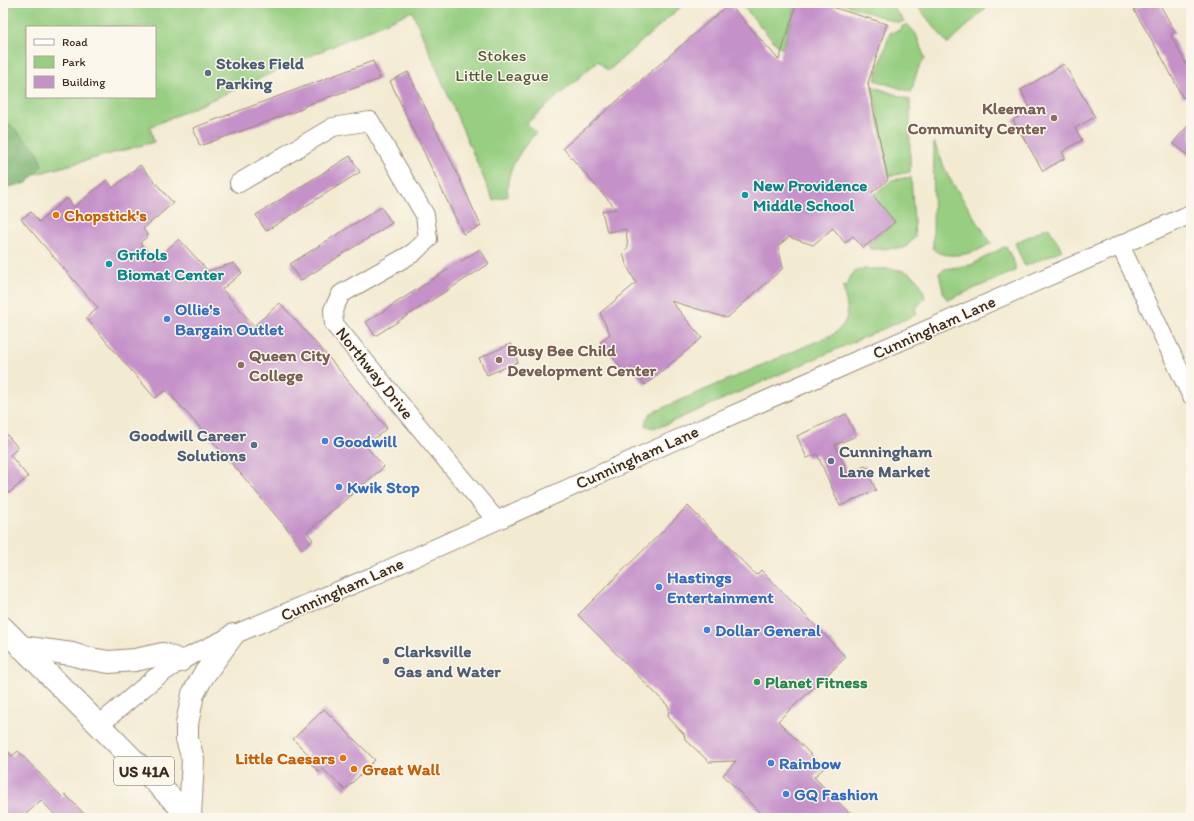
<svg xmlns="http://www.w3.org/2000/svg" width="1194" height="821" font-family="Itim,sans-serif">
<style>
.green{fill:#97ce81;stroke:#697c50;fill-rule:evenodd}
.forest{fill:#79b16f;stroke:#5a6e46}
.building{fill:#c491c9}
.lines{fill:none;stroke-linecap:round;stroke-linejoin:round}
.minor-casing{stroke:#978a78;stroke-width:20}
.highway-casing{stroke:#978a78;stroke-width:24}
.minor{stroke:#fff;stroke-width:18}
.highway{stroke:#fff;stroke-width:22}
.service-dot{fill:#5c6f8a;stroke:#fbf7ec;stroke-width:1.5}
.education-dot{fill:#8d6e63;stroke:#fbf7ec;stroke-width:1.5}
.culture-dot{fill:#0f9aa8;stroke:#fbf7ec;stroke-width:1.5}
.food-dot{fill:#e8710a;stroke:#fbf7ec;stroke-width:1.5}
.shop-dot{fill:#3f7fe0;stroke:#fbf7ec;stroke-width:1.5}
.leisure-dot{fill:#2e9e5b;stroke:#fbf7ec;stroke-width:1.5}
.labels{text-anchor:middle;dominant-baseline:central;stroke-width:3;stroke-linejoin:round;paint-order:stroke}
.shield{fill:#fbf7ec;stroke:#75685c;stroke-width:1}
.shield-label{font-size:16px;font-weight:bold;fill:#3b2a1e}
.park-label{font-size:17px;fill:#575b3c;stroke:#fbf7ec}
.service-label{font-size:17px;font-weight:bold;fill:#4e5e75;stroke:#fbf7ec;text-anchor:start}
.education-label{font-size:17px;font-weight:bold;fill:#785e54;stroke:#fbf7ec;text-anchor:start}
.culture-label{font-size:17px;font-weight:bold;fill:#0d838f;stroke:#fbf7ec;text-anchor:start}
.food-label{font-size:17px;font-weight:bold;fill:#c56008;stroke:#fbf7ec;text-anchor:start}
.shop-label{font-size:17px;font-weight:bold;fill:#366cbe;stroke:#fbf7ec;text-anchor:start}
.street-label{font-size:17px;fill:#3b2a1e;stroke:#fbf7ec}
.leisure-label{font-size:17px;font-weight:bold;fill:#27864d;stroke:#fbf7ec;text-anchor:start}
</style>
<rect width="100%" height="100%" fill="#fbf7ec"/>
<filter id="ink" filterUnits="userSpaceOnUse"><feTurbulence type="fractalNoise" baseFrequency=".025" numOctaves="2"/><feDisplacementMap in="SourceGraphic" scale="8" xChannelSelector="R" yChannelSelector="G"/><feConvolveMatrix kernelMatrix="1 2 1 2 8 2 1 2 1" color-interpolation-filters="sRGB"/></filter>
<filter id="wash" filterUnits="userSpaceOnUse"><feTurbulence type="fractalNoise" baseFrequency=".012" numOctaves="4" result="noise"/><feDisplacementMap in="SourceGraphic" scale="16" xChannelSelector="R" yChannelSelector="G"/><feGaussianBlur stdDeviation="0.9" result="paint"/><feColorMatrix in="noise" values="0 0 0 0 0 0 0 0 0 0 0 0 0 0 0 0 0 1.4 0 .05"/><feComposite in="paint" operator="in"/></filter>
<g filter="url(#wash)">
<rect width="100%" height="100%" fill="#f3ead2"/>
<g class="green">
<path d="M3 3H685L608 71 598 61 527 123 536 133C521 149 504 172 508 196L493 200 412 11 150 127 154 142 36 174 3 128ZM27 27H155V97H27Z"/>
<path d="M740 3H797L782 49 778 46Z"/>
<path d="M841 3H890L904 21 899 23Z"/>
<path d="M915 3H991L948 44Z"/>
<path d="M907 24 916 34 925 59 918 69 911 92 875 80 890 33 900 30 901 27Z"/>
<path d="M872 86 910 100V172L889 176Z"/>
<path d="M934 142 948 176 991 243C986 246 981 249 976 251 966 255 939 259 933 248Z"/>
<path d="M911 177 915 237 905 248 870 249 868 245 895 222 873 196 892 180Z"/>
<path d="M1048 227 1062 250 1026 266 1024 265 1015 243Z"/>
<path d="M1006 246 1015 265V271L948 300 944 295 939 273 945 269 971 265Z"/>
<path d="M861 269C890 270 918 262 925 298L915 309 917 314 662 426 656 428 646 426V420L651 413 834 334C853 319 847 307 843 287L848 286C849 277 852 272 861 269Z"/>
</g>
<path class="forest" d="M3 118 38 152 42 165 27 183 3 188Z"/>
<g id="blocks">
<g class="building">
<path d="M797 3H819L887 24 868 83 888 180 871 193 895 222 863 248 853 236 845 243 833 228 813 245 789 237 778 246 783 268 727 318 671 301 702 338 645 385 629 365 623 370 600 342 610 334 600 313 636 283 626 264 623 253 628 248 626 229 607 232 602 211 616 209 563 148 729 4 779 60Z"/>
<path d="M1146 3H1159L1175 32 1171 35 1191 74V94L1183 98 1164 61 1134 10Z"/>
<path d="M373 61 380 79 304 106V108L200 146 193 128Z"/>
<path d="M1064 64 1095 117 1075 128 1082 140 1062 152 1065 158 1043 171 1013 120 1031 110 1021 90Z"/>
<path d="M408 72 457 173 481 226 463 234 390 81Z"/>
<path d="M1191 122V158L1173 143Z"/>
<path d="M350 156 360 172 266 231 256 215Z"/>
<path d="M140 165 173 203 143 229 148 236 140 243 155 260 179 239 208 271 234 263 242 273 222 289 254 326 280 303 330 359 387 428 366 446 384 467 307 532 313 540 302 549 293 538 294 537 224 454 166 390 155 398 86 318 98 308 21 219 31 212 39 222 67 198 74 207 107 180 113 188Z"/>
<path d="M381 207 392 223 300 281 290 264Z"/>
<path d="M480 249 489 264 375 336 366 322Z"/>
<path d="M511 344 518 362 487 375 479 358Z"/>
<path d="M846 414 856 436 835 445 848 473 865 466 876 490 840 506 817 454 807 458 797 436Z"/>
<path d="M3 430 18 448 10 455 28 477 9 493 3 485Z"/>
<path d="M688 506 756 575 761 570 846 657 778 721 824 768 814 777 854 818H765L723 775 736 761 709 762 685 739 684 734 668 717 669 707 578 615Z"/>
<path d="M324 709 375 760 345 790 323 769 319 772 306 759 309 755 293 739Z"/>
<path d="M3 746 12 756 18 751 62 797 65 794 88 818H58L41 800 22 818H3Z"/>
</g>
</g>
</g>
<g filter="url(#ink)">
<use href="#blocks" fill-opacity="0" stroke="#978a78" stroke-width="1"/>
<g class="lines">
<defs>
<g id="minor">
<path d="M239 183 333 127 370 121 425 215 428 239 413 253 341 294 333 310 334 324 496 520"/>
<path d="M1120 245 1191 395"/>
<path d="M99 725 155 678 180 661 233 635 371 577 696 431 1191 214"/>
</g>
<g id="highway">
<path d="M3 628 191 818"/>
<path d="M21 647 72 654 85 658 109 662 135 660 163 654 180 661"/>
<path d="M190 817 193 759 187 739V724L193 694 203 676 233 635"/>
</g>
</defs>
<use href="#minor" class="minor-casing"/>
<use href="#highway" class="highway-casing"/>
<use href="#minor" class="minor"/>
<use href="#highway" class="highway"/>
</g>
</g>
<g class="service-dot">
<circle cx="208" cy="73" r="4"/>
<circle cx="254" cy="445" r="4"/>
<circle cx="831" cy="461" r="4"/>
<circle cx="386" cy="661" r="4"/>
</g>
<g class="education-dot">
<circle cx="1054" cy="118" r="4"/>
<circle cx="499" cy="360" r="4"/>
<circle cx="241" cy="365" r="4"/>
</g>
<g class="culture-dot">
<circle cx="745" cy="195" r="4"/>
<circle cx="109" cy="264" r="4"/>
</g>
<g class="food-dot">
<circle cx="56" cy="215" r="4"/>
<circle cx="343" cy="758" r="4"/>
<circle cx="354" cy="769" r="4"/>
</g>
<g class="shop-dot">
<circle cx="167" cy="319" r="4"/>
<circle cx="325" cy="441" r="4"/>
<circle cx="339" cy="487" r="4"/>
<circle cx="659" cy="587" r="4"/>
<circle cx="707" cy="630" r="4"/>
<circle cx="771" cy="763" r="4"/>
<circle cx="786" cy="794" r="4"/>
</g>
<circle class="leisure-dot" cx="757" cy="682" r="4"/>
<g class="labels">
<rect class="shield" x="114" y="757" width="60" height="28" rx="3"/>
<g class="shield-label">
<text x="144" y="771">US 41A</text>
</g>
<g class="park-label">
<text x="502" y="55">Stokes<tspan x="502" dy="20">Little League</tspan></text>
</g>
<g class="service-label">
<text x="216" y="63">Stokes Field<tspan x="216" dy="20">Parking</tspan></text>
<text x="246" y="435" text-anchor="end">Goodwill Career<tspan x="246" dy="20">Solutions</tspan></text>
<text x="839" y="451">Cunningham<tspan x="839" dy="20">Lane Market</tspan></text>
<text x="394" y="651">Clarksville<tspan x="394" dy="20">Gas and Water</tspan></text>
</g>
<g class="education-label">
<text x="1046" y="108" text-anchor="end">Kleeman<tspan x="1046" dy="20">Community Center</tspan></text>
<text x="507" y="350">Busy Bee Child<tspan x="507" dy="20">Development Center</tspan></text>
<text x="249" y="355">Queen City<tspan x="249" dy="20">College</tspan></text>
</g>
<g class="culture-label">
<text x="753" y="185">New Providence<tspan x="753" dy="20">Middle School</tspan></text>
<text x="117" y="254">Grifols<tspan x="117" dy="20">Biomat Center</tspan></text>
</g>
<g class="food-label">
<text x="64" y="215">Chopstick's</text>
<text x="335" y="758" text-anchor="end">Little Caesars</text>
<text x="362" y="769">Great Wall</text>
</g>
<g class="shop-label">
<text x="175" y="309">Ollie's<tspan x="175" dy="20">Bargain Outlet</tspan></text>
<text x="333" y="441">Goodwill</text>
<text x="347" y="487">Kwik Stop</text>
<text x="667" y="577">Hastings<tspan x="667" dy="20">Entertainment</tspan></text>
<text x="715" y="630">Dollar General</text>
<text x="779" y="763">Rainbow</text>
<text x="794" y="794">GQ Fashion</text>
</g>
<g class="street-label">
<text transform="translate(934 327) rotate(-24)">Cunningham Lane</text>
<text transform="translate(375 373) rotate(51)">Northway Drive</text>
<text transform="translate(637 457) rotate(-24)">Cunningham Lane</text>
<text transform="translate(342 589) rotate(-24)">Cunningham Lane</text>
</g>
<g class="leisure-label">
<text x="765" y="682">Planet Fitness</text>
</g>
</g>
<rect width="1194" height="821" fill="none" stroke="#fbf7ec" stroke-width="16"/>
<rect x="26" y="26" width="130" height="72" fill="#fbf7ec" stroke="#aea59a"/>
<rect x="34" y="39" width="20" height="6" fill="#ffffff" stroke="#aea59a"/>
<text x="62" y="46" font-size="12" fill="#3b2a1e">Road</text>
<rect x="34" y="56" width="20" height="12" fill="#97ce81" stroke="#aea59a"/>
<text x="62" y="66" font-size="12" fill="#3b2a1e">Park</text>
<rect x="34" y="76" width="20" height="12" fill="#c491c9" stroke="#aea59a"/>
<text x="62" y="86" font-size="12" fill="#3b2a1e">Building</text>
</svg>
